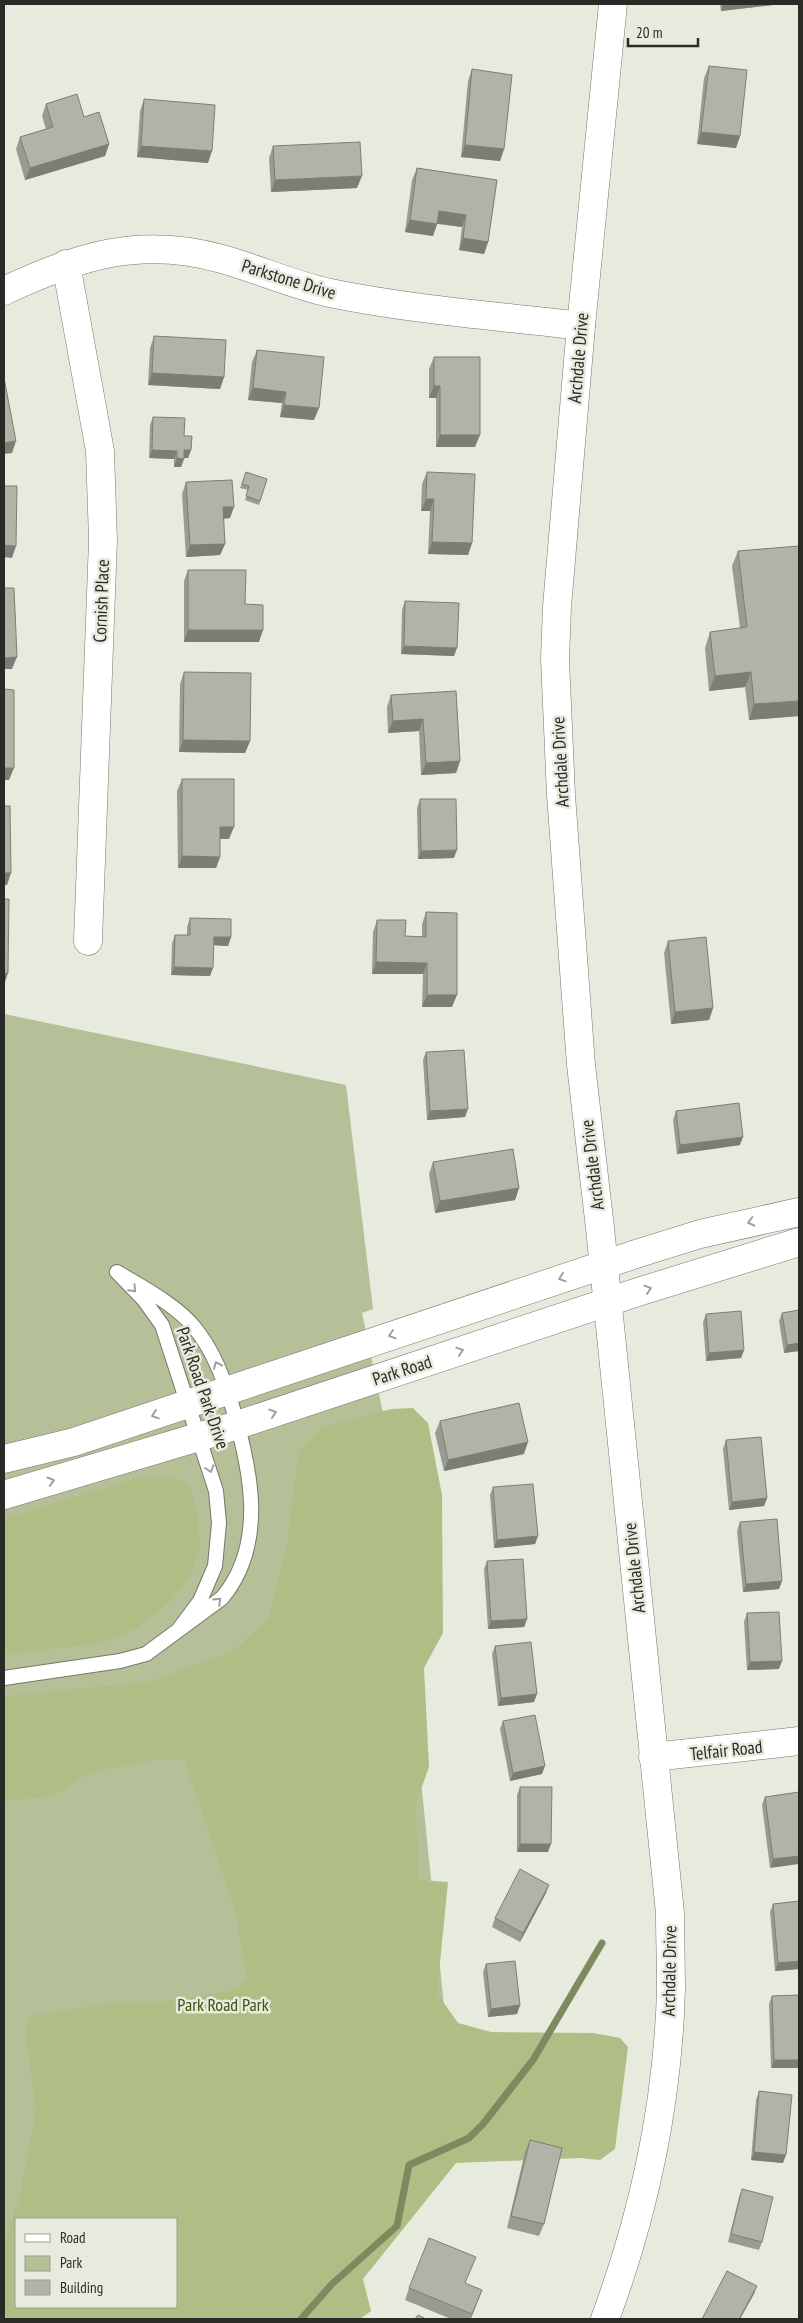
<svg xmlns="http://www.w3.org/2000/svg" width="803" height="2323" font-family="'PT Sans Narrow',sans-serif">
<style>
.green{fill:#b5bf98;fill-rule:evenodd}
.forest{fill:#afbe84;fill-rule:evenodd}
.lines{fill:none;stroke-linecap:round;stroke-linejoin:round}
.stream{stroke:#7e895f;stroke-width:7}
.lane-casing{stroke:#75786c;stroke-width:16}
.street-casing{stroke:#75786c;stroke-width:29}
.secondary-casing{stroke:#75786c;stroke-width:29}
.lane{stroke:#fff;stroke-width:14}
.street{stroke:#fff;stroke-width:28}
.secondary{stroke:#fff;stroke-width:28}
.wall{fill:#979b90}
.shaded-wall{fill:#7b7e75}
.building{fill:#b0b4a7;stroke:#7b7e75}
.oneway{stroke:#9fa09d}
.labels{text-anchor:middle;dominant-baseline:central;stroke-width:5;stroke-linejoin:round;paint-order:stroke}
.street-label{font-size:18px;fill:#2a2b26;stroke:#e7ebde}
.park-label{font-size:18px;fill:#44510f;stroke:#e7ebde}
</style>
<rect width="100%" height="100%" fill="#e7ebde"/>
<path class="green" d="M4 1014 346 1085 373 1309 362 1313 384 1418 455 2114 285 2319H4ZM16 2219H176V2307H16Z"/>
<g class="forest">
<path d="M413 1408 428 1423 442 1495 443 1633 424 1668 429 1767 416 1803 418 1880 448 1882 437 1993 458 2023 491 2032 593 2033 620 2038 628 2047 615 2149 600 2160 580 2158 456 2163 363 2279 371 2311 360 2319H4V2246L20 2195 36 2111 25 2029 30 2016 123 2001 146 2004 237 1990 247 1978 235 1910 184 1759 153 1760 92 1772 52 1796 4 1801V1696L148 1682 232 1652 269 1618 287 1546 299 1451 323 1427 391 1409ZM16 2219H176V2307H16Z"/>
<path d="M142 1477H174L189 1486 197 1511 200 1545 192 1573 172 1600 135 1629 103 1643 4 1654V1518Z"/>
</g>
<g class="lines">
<path class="stream" d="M301 2319 332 2284 397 2226 409 2165 469 2138 483 2124 533 2060 602 1943"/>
<defs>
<path id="lane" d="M4 1678 120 1661 146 1654 222 1598C267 1544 251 1470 233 1409 224 1380 214 1351 194 1327 175 1304 143 1288 117 1272L144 1300 162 1325 216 1491 219 1523 215 1566 200 1601 179 1629"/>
<g id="street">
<path d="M66 264 100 451 103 540 88 941"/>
<path d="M4 291C78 256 140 236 222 259 258 269 293 285 330 293 413 310 498 316 581 326"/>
<path d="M653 1757 799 1741"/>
</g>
<g id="secondary">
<path d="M4 1459 74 1442 636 1254 700 1234 799 1212"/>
<path d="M4 1495 222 1430 638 1292 799 1242"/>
<path d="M605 2319C644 2214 668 2102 671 1989 671 1963 670 1938 670 1913L600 1228 581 1065 561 795 555 659 557 607 581 326 613 4"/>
</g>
</defs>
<use href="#lane" class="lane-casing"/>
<use href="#street" class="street-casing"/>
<use href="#secondary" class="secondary-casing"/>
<use href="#lane" class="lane"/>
<use href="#street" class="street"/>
<use href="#secondary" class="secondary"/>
</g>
<g class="wall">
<path d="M720 4H774L773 5 721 11Z"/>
<path d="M709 66 740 136 736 148 697 144 704 78Z"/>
<path d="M472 69 504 149 500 161 461 157 468 81Z"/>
<path d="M144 99 208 163 137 157 140 111Z"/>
<path d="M46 104 84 117 109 144 105 156 25 180 16 149 20 137 46 129 42 116Z"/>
<path d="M273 146 357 188 271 192 269 158Z"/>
<path d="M417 168 497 180 488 242 484 254 459 250 462 227 437 224 433 236 405 232 412 180Z"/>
<path d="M154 336 224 377 220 389 148 385 150 348Z"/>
<path d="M257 350 314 420 280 417 282 403 248 400 252 362Z"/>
<path d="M434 357 475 447H436V398H429V369Z"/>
<path d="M153 417 184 436 191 450 188 458H184L181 467H174V459L149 458 150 425Z"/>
<path d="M246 472 267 479 259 505 245 500 248 490 240 488Z"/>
<path d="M427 472 472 543 468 555 428 554 430 511H421L422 484Z"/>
<path d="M186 482 230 518 223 519 225 544 220 555 186 557 182 494Z"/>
<path d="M799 546V716L749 720 745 687 709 691 705 648 710 632 740 628 732 566 738 551Z"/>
<path d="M188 570 245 604 259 642H184V581Z"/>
<path d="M405 601 454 656 401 654 402 610Z"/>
<path d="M184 672 250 741 245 753 179 752 180 684Z"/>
<path d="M456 691 460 761 456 773 421 775 419 731 388 733 387 707 391 695Z"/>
<path d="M182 779 229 839H220V857L216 868H178L177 791Z"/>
<path d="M420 799 454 858 418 859 417 808Z"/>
<path d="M426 912 452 1007H422L423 974H372L373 932 377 920 405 936 422 937V924Z"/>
<path d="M190 918 231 937 228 946 214 945 210 976 171 975 172 943 175 935H187V927Z"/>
<path d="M668 941 713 1008 709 1020 671 1024 664 953Z"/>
<path d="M426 1052 465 1117 427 1120 423 1060Z"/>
<path d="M676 1111 740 1145 677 1154 673 1120Z"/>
<path d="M433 1162 519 1188 515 1200 435 1213 429 1174Z"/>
<path d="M799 1310V1351L784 1353 779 1321 782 1313Z"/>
<path d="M706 1314 744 1350 741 1358 706 1361 703 1322Z"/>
<path d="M440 1421 524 1454 444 1471 435 1433Z"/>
<path d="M726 1440 767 1498 764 1506 729 1510 723 1449Z"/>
<path d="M493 1487 538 1536 535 1544 494 1548 490 1495Z"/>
<path d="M740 1522 782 1581 779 1589 743 1592 737 1531Z"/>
<path d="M487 1561 527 1619 524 1627 488 1629 484 1569Z"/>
<path d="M747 1613 779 1669 747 1670 744 1622Z"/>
<path d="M495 1646 534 1702 498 1706 492 1654Z"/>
<path d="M503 1721 542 1774 510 1781 500 1729Z"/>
<path d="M520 1787 548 1852H517V1795Z"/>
<path d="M799 1792 770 1868 762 1805 765 1797Z"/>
<path d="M546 1893 520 1942 492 1927 495 1918Z"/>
<path d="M799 1901V1969L775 1971 770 1912 773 1904Z"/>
<path d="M486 1964 520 2005 517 2014 488 2017 483 1972Z"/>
<path d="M799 1995 771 2068 769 2004 772 1996Z"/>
<path d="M759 2091 783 2163 751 2160 756 2100Z"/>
<path d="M530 2140 544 2224 539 2236 507 2228 525 2152Z"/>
<path d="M742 2189 762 2242 759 2250 728 2242 739 2197Z"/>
<path d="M409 2288 482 2290 471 2319H451L405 2300Z"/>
</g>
<g class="shaded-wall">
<path d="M723 4H774L773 5 721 11Z"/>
<path d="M701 132 740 136 736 148 697 144Z"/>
<path d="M109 144 105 156 25 180 30 168Z"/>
<path d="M465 145 504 149 500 161 461 157Z"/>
<path d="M141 146 212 151 208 163 137 157Z"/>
<path d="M362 176 357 188 271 192 275 180Z"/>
<path d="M439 211 466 215 462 227 434 223Z"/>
<path d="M410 220 437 224 433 236 405 232Z"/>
<path d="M463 238 488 242 484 254 459 250Z"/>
<path d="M152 373 224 377 220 389 148 385Z"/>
<path d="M434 386H440L436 398H429Z"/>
<path d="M253 388 286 392 282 403 248 400Z"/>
<path d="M284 405 319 408 314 420 280 417Z"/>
<path d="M440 435H480L475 447H436Z"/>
<path d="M16 441 12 453 4 454V443Z"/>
<path d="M152 450 177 451 174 459 149 458Z"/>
<path d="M184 450H191L188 458H181Z"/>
<path d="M177 458 184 459 181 467H174Z"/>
<path d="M426 499H434L430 511H421Z"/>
<path d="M223 507H234L230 518 218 519Z"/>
<path d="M432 542 472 543 468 555 428 554Z"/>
<path d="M225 544 220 555 186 557 190 545Z"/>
<path d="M4 545 16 546 12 558 4 557Z"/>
<path d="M188 630H263L259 642H184Z"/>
<path d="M404 646 457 648 454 656 401 654Z"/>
<path d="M17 657 12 669H4V658Z"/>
<path d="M751 672 745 687 709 691 715 676Z"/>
<path d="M799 701V716L749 720 754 704Z"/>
<path d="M423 719 419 731 388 733 393 721Z"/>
<path d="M183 740 250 741 245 753 179 752Z"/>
<path d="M460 761 456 773 421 775 426 763Z"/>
<path d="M4 768H14L9 780H4Z"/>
<path d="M220 827H234L229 839H216Z"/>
<path d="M457 850 454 858 418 859 421 851Z"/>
<path d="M182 856 220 857 216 868H178Z"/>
<path d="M4 873H11L7 885H4Z"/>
<path d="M214 937H231L228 946 211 945Z"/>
<path d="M376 962 427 963 423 974H372Z"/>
<path d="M174 967 213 968 210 976 171 975Z"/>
<path d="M4 973H8L4 985Z"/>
<path d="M427 995H457L452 1007H422Z"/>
<path d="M713 1008 709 1020 671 1024 675 1012Z"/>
<path d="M468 1109 465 1117 427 1120 430 1111Z"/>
<path d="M743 1137 740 1145 677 1154 680 1145Z"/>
<path d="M519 1188 515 1200 435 1213 440 1201Z"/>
<path d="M799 1343V1351L784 1353 787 1345Z"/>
<path d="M744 1350 741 1358 706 1361 709 1353Z"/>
<path d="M528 1442 524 1454 444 1471 448 1460Z"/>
<path d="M767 1498 764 1506 729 1510 732 1502Z"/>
<path d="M538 1536 535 1544 494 1548 497 1540Z"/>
<path d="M782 1581 779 1589 743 1592 746 1584Z"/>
<path d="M527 1619 524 1627 488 1629 491 1621Z"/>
<path d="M782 1661 779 1669 747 1670 750 1662Z"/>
<path d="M537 1694 534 1702 498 1706 501 1698Z"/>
<path d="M545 1766 542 1774 510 1781 513 1773Z"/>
<path d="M520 1844H551L548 1852H517Z"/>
<path d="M799 1856V1864L770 1868 773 1859Z"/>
<path d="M549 1885 546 1893 520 1942 523 1933Z"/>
<path d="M799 1961V1969L775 1971 778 1963Z"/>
<path d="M520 2005 517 2014 488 2017 491 2009Z"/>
<path d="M774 2060H799V2068H771Z"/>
<path d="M754 2152 786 2155 783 2163 751 2160Z"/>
<path d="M757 2286 754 2294 740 2319H739Z"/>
</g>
<g class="building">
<path d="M709 66 747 70 740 136 701 132Z"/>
<path d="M472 69 512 75 504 149 465 145Z"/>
<path d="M77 94 84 117 99 112 109 144 30 168 20 137 53 127 46 104Z"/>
<path d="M144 99 215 105 212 151 141 146Z"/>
<path d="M360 142 362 176 275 180 273 146Z"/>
<path d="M417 168 497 180 488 242 463 238 466 215 439 211 437 224 410 220Z"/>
<path d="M154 336 226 340 224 377 152 373Z"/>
<path d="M257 350 324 357 319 408 284 405 286 392 253 388Z"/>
<path d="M434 357H480V435H440V386H434Z"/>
<path d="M4 378 16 441 4 443Z"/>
<path d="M153 417 185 418 184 436H192L191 450H184V459L177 458V451L152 450Z"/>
<path d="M246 472 267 479 260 501 246 496 249 486 242 484Z"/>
<path d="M427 472 475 474 472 543 432 542 434 499H426Z"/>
<path d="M232 480 234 507H223L225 544 190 545 186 482Z"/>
<path d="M4 486H17L16 546 4 545Z"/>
<path d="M799 546V701L754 704 751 672 715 676 710 632 747 627 738 551Z"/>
<path d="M188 570H246L245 604 263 605V630H188Z"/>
<path d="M4 588H14L17 657 4 658Z"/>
<path d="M405 601 459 603 457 648 404 646Z"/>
<path d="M184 672 251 673 250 741 183 740Z"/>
<path d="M4 689 14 690V768H4Z"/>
<path d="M456 691 460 761 426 763 423 719 393 721 391 695Z"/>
<path d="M182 779H234V827H220V857L182 856Z"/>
<path d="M420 799H456L457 850 421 851Z"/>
<path d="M4 806H10L11 873H4Z"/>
<path d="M4 899H9L8 973H4Z"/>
<path d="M426 912 457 913V995H427V963L376 962 377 920H406L405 936 426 937Z"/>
<path d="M190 918 231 919V937H214L213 968 174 967 175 935H190Z"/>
<path d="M706 937 713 1008 675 1012 668 941Z"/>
<path d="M464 1050 468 1109 430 1111 426 1052Z"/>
<path d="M739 1103 743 1137 680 1145 676 1111Z"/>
<path d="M513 1149 519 1188 440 1201 433 1162Z"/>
<path d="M799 1310V1343L787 1345 782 1313Z"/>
<path d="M741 1311 744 1350 709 1353 706 1314Z"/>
<path d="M519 1403 528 1442 448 1460 440 1421Z"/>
<path d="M761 1437 767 1498 732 1502 726 1440Z"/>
<path d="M533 1484 538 1536 497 1540 493 1487Z"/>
<path d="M777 1519 782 1581 746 1584 740 1522Z"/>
<path d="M523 1559 527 1619 491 1621 487 1561Z"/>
<path d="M779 1612 782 1661 750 1662 747 1613Z"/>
<path d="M531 1642 537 1694 501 1698 495 1646Z"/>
<path d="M535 1715 545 1766 513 1773 503 1721Z"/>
<path d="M520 1787H552L551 1844H520Z"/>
<path d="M799 1792V1856L773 1859 765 1797Z"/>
<path d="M520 1869 549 1885 523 1933 495 1918Z"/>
<path d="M799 1901V1961L778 1963 773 1904Z"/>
<path d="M515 1961 520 2005 491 2009 486 1964Z"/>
<path d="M799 1995V2060H774L772 1996Z"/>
<path d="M759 2091 792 2095 786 2155 754 2152Z"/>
<path d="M530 2140 562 2148 544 2224 511 2216Z"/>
<path d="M742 2189 773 2197 762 2242 731 2234Z"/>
<path d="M429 2238 476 2257 465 2283 482 2290 472 2314 409 2288Z"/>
<path d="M727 2271 757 2286 739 2319H702Z"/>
<path d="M418 2315 426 2319H415Z"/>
</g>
<defs><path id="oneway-chevron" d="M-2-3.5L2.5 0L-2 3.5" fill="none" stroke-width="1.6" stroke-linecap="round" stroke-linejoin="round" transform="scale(1.25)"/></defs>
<g class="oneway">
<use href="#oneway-chevron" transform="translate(751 1222) rotate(166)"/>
<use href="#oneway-chevron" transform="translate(562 1278) rotate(161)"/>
<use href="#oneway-chevron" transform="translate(133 1289) rotate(47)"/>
<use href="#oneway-chevron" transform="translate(648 1289) rotate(-18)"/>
<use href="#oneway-chevron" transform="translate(392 1335) rotate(161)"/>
<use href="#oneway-chevron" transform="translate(460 1351) rotate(-18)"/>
<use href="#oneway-chevron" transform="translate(217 1365) rotate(-114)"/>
<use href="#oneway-chevron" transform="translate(273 1413) rotate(-18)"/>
<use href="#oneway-chevron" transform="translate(155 1415) rotate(161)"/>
<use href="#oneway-chevron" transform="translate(210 1469) rotate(72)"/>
<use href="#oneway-chevron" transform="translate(51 1481) rotate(-16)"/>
<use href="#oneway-chevron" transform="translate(218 1601) rotate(-44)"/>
</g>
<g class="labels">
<g class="street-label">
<text transform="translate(289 279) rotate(17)">Parkstone Drive</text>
<text transform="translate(578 358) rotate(-85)">Archdale Drive</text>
<text transform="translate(101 601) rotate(-88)">Cornish Place</text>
<text transform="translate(560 762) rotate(-93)">Archdale Drive</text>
<text transform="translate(592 1165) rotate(-97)">Archdale Drive</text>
<text transform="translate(402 1370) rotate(-18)">Park Road</text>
<text transform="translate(203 1388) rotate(71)">Park Road Park Drive</text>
<text transform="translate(634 1568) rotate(-96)">Archdale Drive</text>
<text transform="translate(726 1750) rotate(-6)">Telfair Road</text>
<text transform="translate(669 1971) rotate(-89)">Archdale Drive</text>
</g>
<g class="park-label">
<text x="223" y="2004">Park Road Park</text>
</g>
</g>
<rect width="803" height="2323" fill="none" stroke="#2a2b26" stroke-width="10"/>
<rect x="15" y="2218" width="162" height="90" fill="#e7ebde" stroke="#9b9e94"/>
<rect x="25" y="2234" width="25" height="8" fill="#ffffff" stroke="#9b9e94"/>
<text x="60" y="2243" font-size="15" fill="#2a2b26">Road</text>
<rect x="25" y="2256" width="25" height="15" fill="#b5bf98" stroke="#9b9e94"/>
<text x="60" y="2268" font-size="15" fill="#2a2b26">Park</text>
<rect x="25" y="2280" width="25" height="15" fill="#b0b4a7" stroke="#9b9e94"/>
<text x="60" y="2293" font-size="15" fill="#2a2b26">Building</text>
<path d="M628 38v8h70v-8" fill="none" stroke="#2a2b26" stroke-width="2.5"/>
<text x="636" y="38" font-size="15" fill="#2a2b26" stroke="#e7ebde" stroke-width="4" paint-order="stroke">20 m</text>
</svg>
